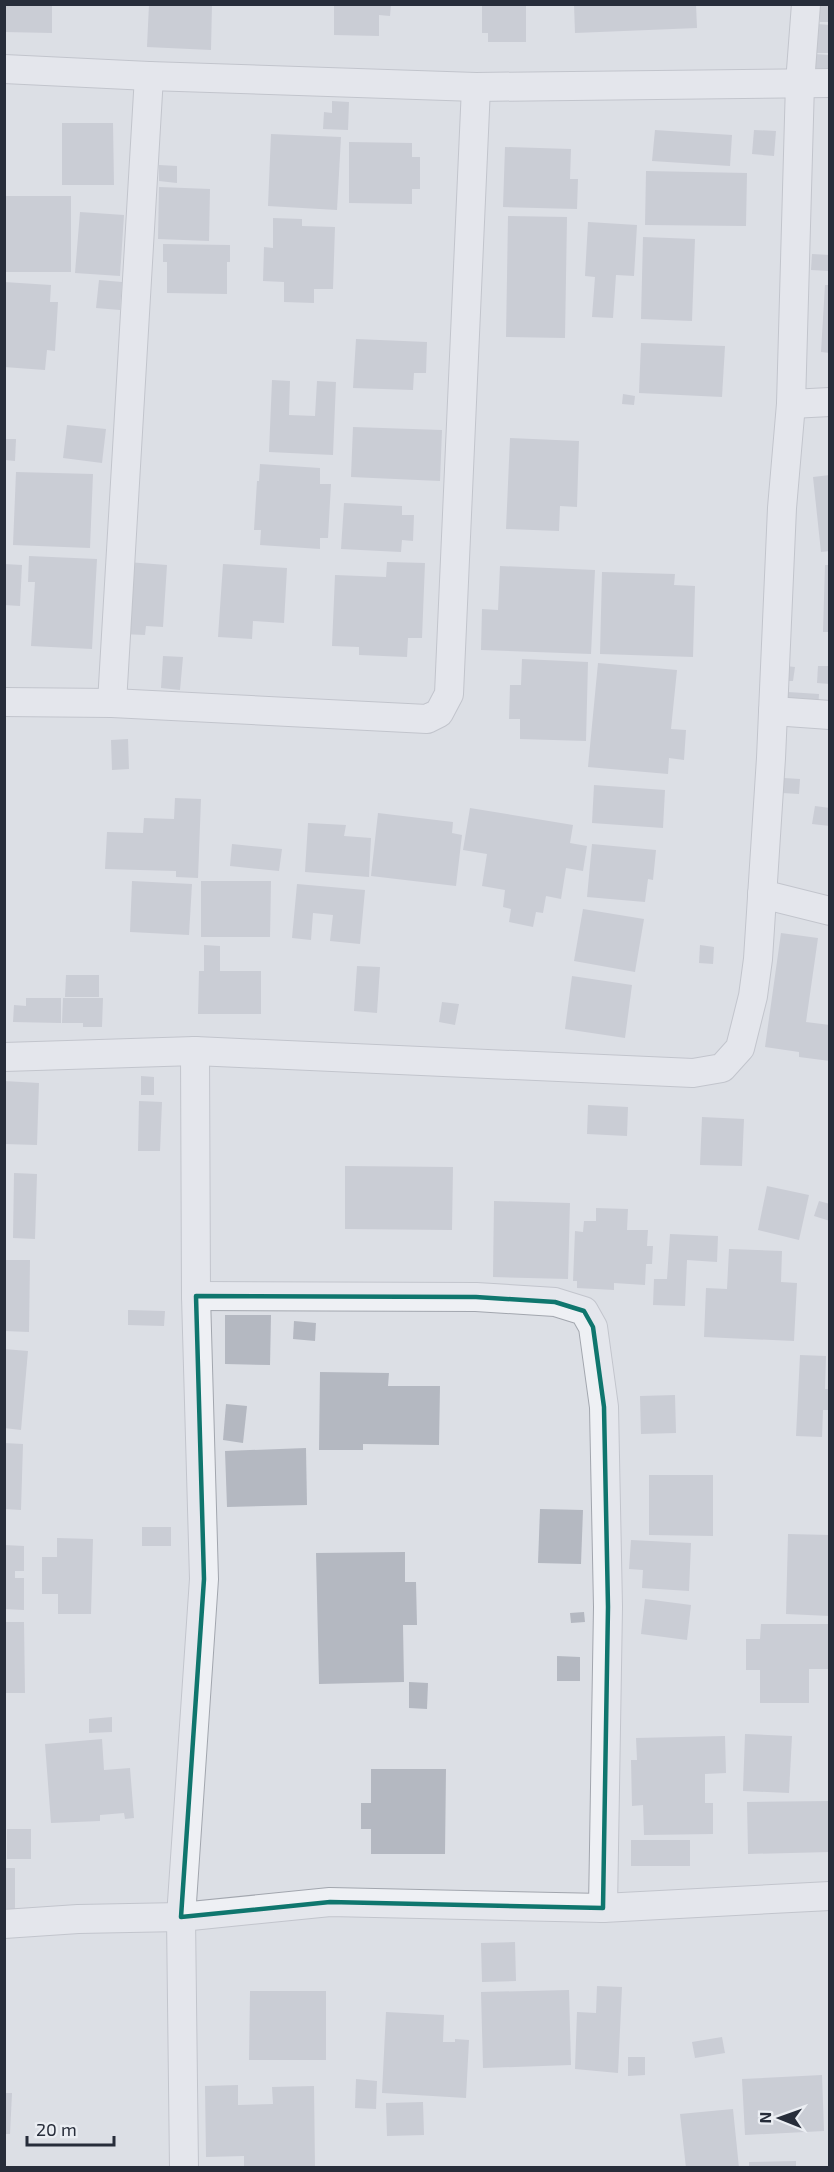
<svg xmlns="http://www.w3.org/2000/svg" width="834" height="2172" font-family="'Exo 2',sans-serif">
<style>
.building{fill:#b4b8c1}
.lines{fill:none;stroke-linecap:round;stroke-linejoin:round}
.minor-casing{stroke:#a2a6ae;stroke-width:30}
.minor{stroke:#eef0f4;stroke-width:28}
.marked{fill:none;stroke:#0f766e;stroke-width:4.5;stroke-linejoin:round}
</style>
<rect width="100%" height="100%" fill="#dcdfe5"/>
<g class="building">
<path d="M4 4H52V33L4 32Z"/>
<path d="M149 4H212L211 50 147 47Z"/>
<path d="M334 4H391L390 16 379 15V36L334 35Z"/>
<path d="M482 4H526V42H488V33H482Z"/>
<path d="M574 4H696L697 28 575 33Z"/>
<rect x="820" y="4" width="10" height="18"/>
<path d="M817 24 830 25V53H816Z"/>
<path d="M814 54 830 55V73L814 75Z"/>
<path d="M332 101 349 102 348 130 323 129 324 112 332 113Z"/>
<path d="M62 123H113L114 185H62Z"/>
<path d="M655 130 732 135 730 166 652 161Z"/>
<path d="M754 130 776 131 774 156 752 154Z"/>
<path d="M271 134 341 137 337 210 268 206Z"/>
<path d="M349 142 412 143V157H420V189H412V204L349 203Z"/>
<path d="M505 147 571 149 570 179H578L577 209 503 207Z"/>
<path d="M159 165 177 166V183L159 181Z"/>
<path d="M646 171 747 173 746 226 645 225Z"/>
<path d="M159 187 210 189 209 241 158 239Z"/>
<rect x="4" y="196" width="67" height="76"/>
<path d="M80 212 124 215 120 276 75 273Z"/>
<path d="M508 216 567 217 565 338 506 337Z"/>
<path d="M273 218 302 219V226L335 227 333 289H314V303L284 302V282L263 281 264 247 273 248Z"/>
<path d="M588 222 637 225 634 276 616 275 613 318 592 317 595 277 585 276Z"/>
<path d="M643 237 695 239 692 321 641 319Z"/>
<path d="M163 244 230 245V262H227V294L167 293V262H163Z"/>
<path d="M812 254 830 255V271L811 270Z"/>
<path d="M99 280 122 282 120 310 96 308Z"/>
<path d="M4 282 51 285 50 302H58L55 351 47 350 45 370 4 367Z"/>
<path d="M825 285H830V353L821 352Z"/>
<path d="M356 339 427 342 426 373H414L413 390 353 388Z"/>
<path d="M641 343 725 346 722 397 639 393Z"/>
<path d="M272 380 290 381 289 415 315 416 317 381 336 382 333 455 269 452Z"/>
<path d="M623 394 635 396 634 405 622 404Z"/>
<path d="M67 425 106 429 102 463 63 458Z"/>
<path d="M353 427 442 430 440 481 351 477Z"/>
<path d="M510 438 579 441 577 507 560 506 559 531 506 529Z"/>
<path d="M5 439H16L15 461 5 460Z"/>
<path d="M260 464 320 468V484H331L328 538H320V549L260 545 261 530H254L257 481H259Z"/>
<path d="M16 472 93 474 90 548 13 545Z"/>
<path d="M830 475V551L821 552 813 477Z"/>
<path d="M344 503 402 506V515H414L413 541 402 540 401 552 341 549Z"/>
<path d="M29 556 97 559 92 649 31 646 35 582H28Z"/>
<path d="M127 562 167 565 163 627 146 626 145 635 122 634Z"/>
<path d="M387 562 425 563 422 638H408L407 657 359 655V647L332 646 335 575 386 577Z"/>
<path d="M4 564 22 565 20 606 4 605Z"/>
<path d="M223 564 287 568 284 623 253 621 252 639 218 637Z"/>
<path d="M825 565H830V632H823Z"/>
<path d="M500 566 595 570 591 654 481 650 482 609 498 610Z"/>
<path d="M602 572 675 574 674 585 695 586 693 657 600 654Z"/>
<path d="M163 656 183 657 180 690 161 688Z"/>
<path d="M522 659 588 662 586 741 520 739V719H509L510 685H521Z"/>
<path d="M598 663 677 670 671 729 686 730 684 760 669 758 668 774 588 767Z"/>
<path d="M785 666 795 667 793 681H784Z"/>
<path d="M818 666H830V684L817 683Z"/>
<path d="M788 692 819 694 818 710 788 707Z"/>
<path d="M128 739 129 769 112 770 111 740Z"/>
<path d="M784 778 800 779 799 794 782 793Z"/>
<path d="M594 785 665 790 663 828 592 823Z"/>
<path d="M175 798 201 799 198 878 176 877V871L105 869 107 832 143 833 144 818 174 819Z"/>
<path d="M815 806 830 808V826L812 824Z"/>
<path d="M470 808 573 825 570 843 587 846 583 871 566 868 561 899 546 896 543 913 536 912 533 927 509 922 511 909 503 907 505 890 482 886 487 854 463 850Z"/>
<path d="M378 813 453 822 452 833 462 835 456 886 371 876Z"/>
<path d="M308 823 346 825 344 836 371 838 369 877 305 872Z"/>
<path d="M232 844 282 849 279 871 230 866Z"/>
<path d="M592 844 656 850 653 880 648 879 645 902 587 897Z"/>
<path d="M132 881 192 884 189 935 130 932Z"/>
<path d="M201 881H271L270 937H201Z"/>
<path d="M297 884 365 890 360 944 330 941 333 915 313 913 311 940 292 938Z"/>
<path d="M583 909 644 919 635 972 574 961Z"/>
<path d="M781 933 818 938 806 1022 830 1025V1061L799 1057V1052L765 1047Z"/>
<path d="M204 945 220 946V971H261V1014H198L199 971H204Z"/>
<path d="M700 945 714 947 713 964 699 963Z"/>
<path d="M357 966 380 967 377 1013 354 1011Z"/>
<path d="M66 975H99V997H65Z"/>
<path d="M572 976 632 985 625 1038 565 1029Z"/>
<path d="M26 998H61V1023L13 1022 14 1005 26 1006Z"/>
<path d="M63 998H103L102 1027H83V1023H62Z"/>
<path d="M442 1002 459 1004 455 1025 439 1022Z"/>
<path d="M141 1076 154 1077V1095H141Z"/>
<path d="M4 1081 39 1083 37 1145 4 1144Z"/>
<path d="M139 1101 162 1102 160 1151H138Z"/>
<path d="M588 1105 628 1107 627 1136 587 1134Z"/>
<path d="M702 1117 744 1119 742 1166 700 1165Z"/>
<path d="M345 1166 453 1167 452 1230 345 1229Z"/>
<path d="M14 1173 37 1174 35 1239 13 1238Z"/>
<path d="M767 1186 809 1195 799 1240 758 1230Z"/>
<path d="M494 1201 570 1203 568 1279 493 1277Z"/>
<path d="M819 1201 830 1204V1221L814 1216Z"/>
<path d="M596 1208 628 1209 627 1230H648L647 1246H653L652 1264H646L645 1285 614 1283V1290L577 1288V1281H573L575 1231 583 1232 584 1221H596Z"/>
<path d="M670 1234 718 1236 717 1262 687 1260 685 1306 653 1305 654 1279H667Z"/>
<path d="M729 1249 782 1251 781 1282 797 1283 794 1341 704 1337 706 1288 727 1289Z"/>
<path d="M4 1260H30L29 1332 4 1331Z"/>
<path d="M128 1310 165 1311 164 1326 128 1325Z"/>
<path d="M225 1315H271L270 1365 225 1364Z"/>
<path d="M294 1321 316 1323 315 1341 293 1339Z"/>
<path d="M4 1349 28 1351 21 1430 4 1428Z"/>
<path d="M800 1355 826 1356 825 1389H830V1410H823L822 1437 796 1436Z"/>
<path d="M320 1372 389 1373 388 1386H440L439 1445 363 1444V1450H319Z"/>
<path d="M675 1395 676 1433 641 1434 640 1396Z"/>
<path d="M226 1404 247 1406 243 1443 223 1440Z"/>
<path d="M4 1443 23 1444 21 1510 4 1509Z"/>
<path d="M306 1448 307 1505 227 1507 225 1451Z"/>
<path d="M649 1475H713V1536L649 1535Z"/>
<path d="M540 1509 583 1510 581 1564 538 1563Z"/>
<rect x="142" y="1527" width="29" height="19"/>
<path d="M788 1534 830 1535V1616L786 1614Z"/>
<path d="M57 1538 93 1539 91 1614H58V1594H42V1557H57Z"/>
<path d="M631 1540 691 1543 689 1591 642 1588 643 1570 629 1569Z"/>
<path d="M4 1545 24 1546V1571H15V1578H24V1610L4 1609Z"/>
<path d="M405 1552V1582H416L417 1625H403L404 1682 319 1684 316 1553Z"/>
<path d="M645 1599 691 1605 687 1640 641 1634Z"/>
<path d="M584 1612 585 1622 571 1623 570 1613Z"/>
<path d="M4 1622H24L25 1693H4Z"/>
<path d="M761 1624H830V1669H809V1703H760V1670H746V1639H760Z"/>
<path d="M557 1656 580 1657V1681H557Z"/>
<path d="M409 1682 428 1683 427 1709 409 1708Z"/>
<path d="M112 1717V1732L89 1733V1719Z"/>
<path d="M745 1734 792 1736 789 1793 743 1791Z"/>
<path d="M725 1736 726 1773 705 1774V1803H713V1834L644 1835 643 1805 632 1806 631 1760H637L636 1738Z"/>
<path d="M102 1739 104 1770 130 1768 134 1818 125 1819 124 1813 100 1815V1821L51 1823 45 1744Z"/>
<path d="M371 1769H446L445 1854H371V1829H361V1803H371Z"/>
<path d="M830 1801V1852L748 1854 747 1802Z"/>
<rect x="7" y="1829" width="24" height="30"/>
<rect x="631" y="1840" width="59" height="26"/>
<rect x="4" y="1868" width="11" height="42"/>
<path d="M515 1942 516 1981 482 1982 481 1943Z"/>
<path d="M597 1986 622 1987 618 2073 575 2069 577 2012 596 2013Z"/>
<path d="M569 1990 571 2065 483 2068 481 1992Z"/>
<path d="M250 1991H326V2060H249Z"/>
<path d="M386 2012 444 2015 443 2042H455V2039L469 2040 466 2098 382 2093Z"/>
<path d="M722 2037 725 2053 695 2058 692 2042Z"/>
<path d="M628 2057H645V2075L628 2076Z"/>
<path d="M822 2075 824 2131 745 2135 742 2079Z"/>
<path d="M356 2079 377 2081 376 2109 355 2108Z"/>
<path d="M238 2085V2105L273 2104 272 2087 314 2086 315 2168H244V2156L206 2157 205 2086Z"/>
<path d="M4 2093H12L10 2134H4Z"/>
<path d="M423 2102 424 2135 387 2136 386 2103Z"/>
<path d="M733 2109 739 2168H686L680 2114Z"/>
<path d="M796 2161V2168H749V2162Z"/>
</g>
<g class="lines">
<defs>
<g id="minor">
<path d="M4 69 149 76 476 87 830 83"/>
<path d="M791 404 830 402"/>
<path d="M4 702 112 703 427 719 439 713 449 694 476 87"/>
<path d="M112 703 149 76"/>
<path d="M773 711 830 715"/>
<path d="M762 894 830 911"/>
<path d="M4 1057 195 1051 693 1073 722 1068 740 1048 753 996 758 959 771 758 782 508 791 404 800 83 806 4"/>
<path d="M196 1296 476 1297 555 1302 584 1311 593 1327 604 1407 608 1607 603 1908"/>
<path d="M4 1924 78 1919 181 1917 330 1902 603 1908 830 1896"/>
<path d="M184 2168 181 1917 204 1579 196 1296 195 1051"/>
</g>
</defs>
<use href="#minor" class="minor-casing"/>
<use href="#minor" class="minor"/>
</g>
<path d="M0 0H834V2172H0ZM196 1296 476 1297 555 1302 584 1311 593 1327 604 1407 608 1607 603 1908 330 1902 181 1917 204 1579Z" fill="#dcdfe5" fill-opacity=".55" fill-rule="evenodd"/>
<path class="marked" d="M196 1296 476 1297 555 1302 584 1311 593 1327 604 1407 608 1607 603 1908 330 1902 181 1917 204 1579Z"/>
<rect width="834" height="2172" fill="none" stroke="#272d3a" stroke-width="12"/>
<g transform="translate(780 2118) rotate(271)" stroke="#ebeef3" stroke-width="4.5" paint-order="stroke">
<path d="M0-4.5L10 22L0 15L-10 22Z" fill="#272d3a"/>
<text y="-9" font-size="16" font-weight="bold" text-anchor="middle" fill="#272d3a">N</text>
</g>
<path d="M27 2136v9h87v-9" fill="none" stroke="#272d3a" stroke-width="3"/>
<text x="36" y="2136" font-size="18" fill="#272d3a" stroke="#ebeef3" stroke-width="4.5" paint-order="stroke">20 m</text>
</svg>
